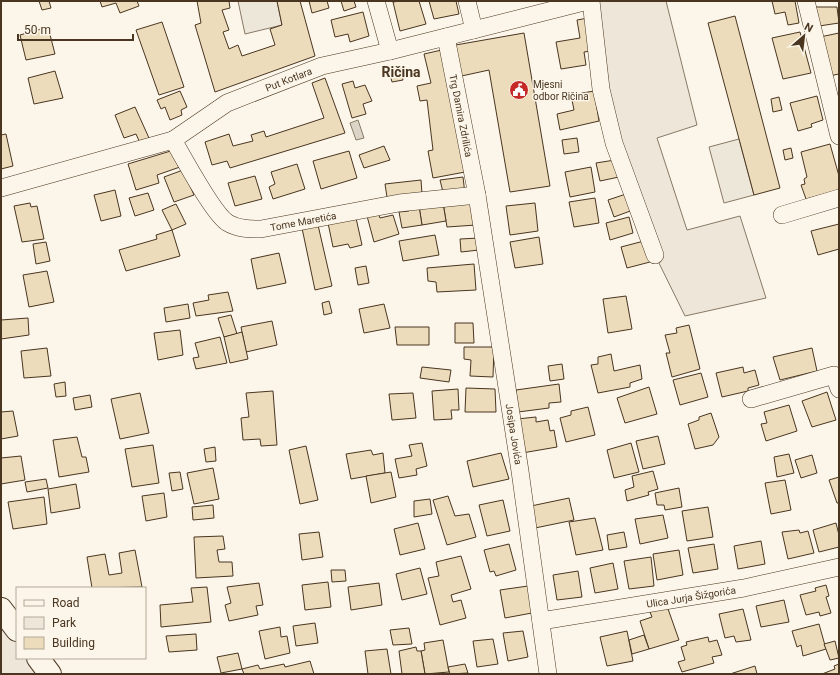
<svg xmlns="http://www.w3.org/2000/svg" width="840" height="675" font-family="Roboto,sans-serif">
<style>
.green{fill:#ede6d9;stroke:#887966}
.parking{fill:#ede7d9;stroke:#887966}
.water{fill:#dcd4c6;stroke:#887966}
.building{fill:#ecdcbc;stroke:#4a3520}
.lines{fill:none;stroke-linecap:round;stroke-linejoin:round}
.minor-casing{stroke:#4a3520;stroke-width:18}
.major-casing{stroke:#4a3520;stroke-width:24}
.minor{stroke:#fbf6e9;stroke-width:17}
.major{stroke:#fbf6e9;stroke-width:22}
.labels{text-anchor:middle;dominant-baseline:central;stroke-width:3;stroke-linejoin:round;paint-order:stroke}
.street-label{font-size:10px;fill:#4a3520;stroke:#fbf6e9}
.poi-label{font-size:10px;fill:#4a3520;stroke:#fbf6e9;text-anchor:start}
.district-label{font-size:14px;font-weight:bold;fill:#4a3520;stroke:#fbf6e9}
</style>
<rect width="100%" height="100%" fill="#fbf6e9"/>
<g class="green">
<path d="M591 1H666L697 125 657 138 687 230 740 216 766 298 685 316 655 255 614 143Z"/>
<path d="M1 609 17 630V658H38L50 674H1Z"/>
</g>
<g class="parking">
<path d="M238 1H277L282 25 245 34Z"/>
<path d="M739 139 754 195 724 203 709 147Z"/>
</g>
<path class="water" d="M358 120 364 138 356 140 350 123Z"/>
<g class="building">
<path d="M39 1H49L51 8 42 10Z"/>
<path d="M100 1H137L139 6 120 13 116 3 102 7Z"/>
<path d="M197 1H229L230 8 222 10 229 30 223 32 229 49 238 45 242 56 275 45 270 29 282 25 277 1H300L315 56 215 92 195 25 201 23Z"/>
<path d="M309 1H327L329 8 312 13Z"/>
<path d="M341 1H354L356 7 344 11Z"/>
<path d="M400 1H419L426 24 400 31 393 2Z"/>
<path d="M429 1H456L459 14 434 19Z"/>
<path d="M772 1H795L799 23 788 25 785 12 775 14Z"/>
<path d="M816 7H837L839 23 819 26Z"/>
<path d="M363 12 369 36 350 42 348 34 335 37 331 20Z"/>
<path d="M735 16 780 188 754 195 708 23Z"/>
<path d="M588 18 591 51 584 52 586 65 561 69 556 42 580 38 577 20Z"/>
<path d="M162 22 184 87 159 95 136 30Z"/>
<path d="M48 27 55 54 26 60 20 35Z"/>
<path d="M800 32 811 73 783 79 772 38Z"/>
<path d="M524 33 550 186 510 192 489 70 457 77 450 46Z"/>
<path d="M839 33V74L829 76 820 37Z"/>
<path d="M446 49 465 172 433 178 428 151 433 150 427 100 420 101 417 86 431 83 424 54Z"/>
<path d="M401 68 403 80 392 82 389 71Z"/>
<path d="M55 71 63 98 34 104 28 78Z"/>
<path d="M325 78 345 133 230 168 227 161 212 165 205 142 229 134 233 146 253 141 251 135 264 131 266 137 324 118 312 83Z"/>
<path d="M353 81 355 88 365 85 372 101 363 104 366 114 352 118 342 84Z"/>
<path d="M180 91 187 107 181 110 182 115 170 120 165 107 161 109 157 100Z"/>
<path d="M594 91 599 121 560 130 557 114 574 110 571 95Z"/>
<path d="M817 96 823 120 811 124 812 127 798 131 790 103Z"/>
<path d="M779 97 782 110 773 112 771 99Z"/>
<path d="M135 107 149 138 140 143 136 134 124 138 115 115Z"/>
<path d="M6 134 13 166 1 169V135Z"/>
<path d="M577 138 579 152 564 154 562 140Z"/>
<path d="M830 144 839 176V190L806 199 801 185 805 184 804 179 807 177 801 152Z"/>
<path d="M384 146 390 160 364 168 359 155Z"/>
<path d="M791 148 793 158 785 160 783 150Z"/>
<path d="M174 150 180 167 157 175 159 183 136 190 128 164Z"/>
<path d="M349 151 357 178 321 189 313 161Z"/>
<path d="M615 160 619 177 600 181 596 163Z"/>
<path d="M297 164 305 189 273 199 269 187 275 184 271 172Z"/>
<path d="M591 167 595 192 570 197 565 172Z"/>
<path d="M183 170 194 195 174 202 164 177Z"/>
<path d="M255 176 262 199 235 206 228 183Z"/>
<path d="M463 177 465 194 444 196 440 180Z"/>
<path d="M421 180 422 194 387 197 385 184Z"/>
<path d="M115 190 121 216 101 221 94 195Z"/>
<path d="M148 193 154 210 135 216 129 198Z"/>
<path d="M626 194 633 210 614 217 608 200Z"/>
<path d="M595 198 599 223 574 227 569 202Z"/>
<path d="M470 202 476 225 447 227 443 203Z"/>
<path d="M30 203 31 207 37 206 44 239 22 242 14 206Z"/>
<path d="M443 203 446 221 422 225 419 206Z"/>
<path d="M535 203 538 231 510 235 506 206Z"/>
<path d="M176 204 186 224 172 230 162 210Z"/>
<path d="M419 206 422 225 402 228 399 212 409 211V207Z"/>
<path d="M378 213 380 218 393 215 399 234 374 242 367 216Z"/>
<path d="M629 217 633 233 610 240 606 223Z"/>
<path d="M356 218 362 245 350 248 348 244 333 247 328 223Z"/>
<path d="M839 224V249L818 255 811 231Z"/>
<path d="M318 225 332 286 315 290 302 228Z"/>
<path d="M172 230 180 256 126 271 119 250 157 239 156 235Z"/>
<path d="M435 235 439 255 403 261 399 241Z"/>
<path d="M539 237 543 264 515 268 510 242Z"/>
<path d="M479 238V250L461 252 460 239Z"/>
<path d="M644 241 650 262 627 268 621 247Z"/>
<path d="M46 242 50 261 36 264 33 244Z"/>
<path d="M279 253 286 283 257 289 251 259Z"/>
<path d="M474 264 476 290 437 292 436 282 428 281 427 268Z"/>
<path d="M366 266 369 283 358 285 355 268Z"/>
<path d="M47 271 54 302 29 307 23 275Z"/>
<path d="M228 292 233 311 196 316 193 303 209 300 208 295Z"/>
<path d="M626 296 632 329 608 333 603 299Z"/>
<path d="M329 301 332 313 324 315 322 303Z"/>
<path d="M188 304 190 318 166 322 164 308Z"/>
<path d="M384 304 390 328 364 333 359 309Z"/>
<path d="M231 315 237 334 224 337 218 318Z"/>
<path d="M28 318 29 335 1 339V320Z"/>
<path d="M272 321 277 345 246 352 241 327Z"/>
<path d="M455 323H473L474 343H455Z"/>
<path d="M689 325 700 369 672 377 666 353H670L665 335 677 333 676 328Z"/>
<path d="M395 327H429V345H397Z"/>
<path d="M180 330 183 355 158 360 154 333Z"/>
<path d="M242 332 248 359 230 363 224 337Z"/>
<path d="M220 337 227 363 196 369 193 358 199 357 195 343Z"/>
<path d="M464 347H494L493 377 470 376 471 360 464 359Z"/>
<path d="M47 348 51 376 24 378 21 351Z"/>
<path d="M812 348 817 371 780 380 773 357Z"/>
<path d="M611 354 614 371 640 365 642 379 630 383V387L598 393 591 365 598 364V357Z"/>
<path d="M562 364 564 379 550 381 548 366Z"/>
<path d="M422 367 451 370 449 382 420 378Z"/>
<path d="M743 367 744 373 755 370 759 385 748 388V391L722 397 716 373Z"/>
<path d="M701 373 708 397 680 405 673 380Z"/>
<path d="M65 382 66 396 56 397 54 384Z"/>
<path d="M559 384 561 402 549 403V408L518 412 516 390Z"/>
<path d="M649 387 657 414 625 423 617 398Z"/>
<path d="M466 388 495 389 496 412H465Z"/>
<path d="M458 389 459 410H451L452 419 434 420 432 391Z"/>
<path d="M273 391 277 445 261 446 260 439 243 440 241 418 249 417 246 393Z"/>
<path d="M827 392 836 420 812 427 802 401Z"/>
<path d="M140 393 149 433 120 439 111 399Z"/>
<path d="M413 393 416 418 392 420 389 394Z"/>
<path d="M90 395 92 407 75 410 73 398Z"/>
<path d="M789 405 797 431 766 441 761 424 767 423 764 412Z"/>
<path d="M588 407 595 435 566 442 560 418 571 415V411Z"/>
<path d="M13 411 18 436 1 439V412Z"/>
<path d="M711 413 719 437 713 445 695 449 688 424 699 420V417Z"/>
<path d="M536 417V422L548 420 550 431 554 430 557 447 522 453 517 419Z"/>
<path d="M658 436 665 464 643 469 636 441Z"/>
<path d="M77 437 82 457H86L89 472 59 477 53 440Z"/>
<path d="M422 443 427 466 416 469 417 475 399 478 395 459 412 456 409 445Z"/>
<path d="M631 443 639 472 614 478 607 450Z"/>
<path d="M153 445 159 483 132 487 125 449Z"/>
<path d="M306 446 318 500 300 504 289 450Z"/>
<path d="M215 447 216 461 206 462 204 449Z"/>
<path d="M371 450 373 455 383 453 385 473 351 479 346 454Z"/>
<path d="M501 453 509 479 473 487 467 461Z"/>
<path d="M789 454 794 473 777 477 774 457Z"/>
<path d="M812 455 817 473 801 478 795 460Z"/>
<path d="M21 456 25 480 1 484V458Z"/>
<path d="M213 468 219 499 194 504 187 473Z"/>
<path d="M653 471 658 489 648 492 649 495 627 501 625 490 634 487 632 476Z"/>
<path d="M180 472 183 489 172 491 169 473Z"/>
<path d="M391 472 396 497 371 503 366 476Z"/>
<path d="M839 477V503H837L829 480Z"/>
<path d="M46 479 48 488 27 492 25 482Z"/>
<path d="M785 480 791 510 771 514 765 483Z"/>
<path d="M76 484 80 508 51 513 48 489Z"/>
<path d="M679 488 682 507 665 510 664 505H657L655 493Z"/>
<path d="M164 493 167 517 146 521 142 496Z"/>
<path d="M448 496 455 516 469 514 476 537 447 545 433 500Z"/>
<path d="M44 497 47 524 13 529 8 502Z"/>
<path d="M569 498 574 520 535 528 531 506Z"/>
<path d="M430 499 432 514 414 517V501Z"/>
<path d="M503 500 510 531 487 536 479 505Z"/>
<path d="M213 505 214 518 193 520 192 507Z"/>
<path d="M708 507 713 537 687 541 682 511Z"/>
<path d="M663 515 668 538 640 544 635 519Z"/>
<path d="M595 518 603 550 576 555 569 522Z"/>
<path d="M418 523 425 549 400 555 394 529Z"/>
<path d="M836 523 839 535V547L819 552 813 530Z"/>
<path d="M799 530 800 533 808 531 814 553 788 559 782 532Z"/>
<path d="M319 532 323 557 302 560 299 534Z"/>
<path d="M624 532 627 547 609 550 607 535Z"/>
<path d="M223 536 225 549 217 550 219 562H232L233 576 196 578 194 537Z"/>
<path d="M761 541 765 564 738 569 734 546Z"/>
<path d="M509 544 516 570 496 576 494 571 490 572 484 550Z"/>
<path d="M714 544 718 569 693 573 688 548Z"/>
<path d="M135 550 142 587 92 588 87 557 105 554 109 575 122 573 119 553Z"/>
<path d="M679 550 683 575 657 580 653 554Z"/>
<path d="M461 556 471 589 451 595 453 602 461 600 466 618 440 625 428 578 439 576 436 562Z"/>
<path d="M651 557 654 586 629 589 624 561Z"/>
<path d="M613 563 618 589 595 593 590 568Z"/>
<path d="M420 568 427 594 402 600 396 574Z"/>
<path d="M331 570H345L346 581 332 582Z"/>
<path d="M578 571 582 597 557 600 553 575Z"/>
<path d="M328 582 331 607 305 610 302 585Z"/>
<path d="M259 583 263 605 256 606 258 615 229 621 225 605 231 603 227 587Z"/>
<path d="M379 583 382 605 351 610 348 587Z"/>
<path d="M826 585 829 596 826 597 831 613 820 616 819 612 806 615 800 595 816 591 815 588Z"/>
<path d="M528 586 532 613 505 618 500 590Z"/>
<path d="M207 587 211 622 161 627 160 605 193 602 191 588Z"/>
<path d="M784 600 789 622 761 627 756 606Z"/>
<path d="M667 606 679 640 649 649 640 621 652 617 650 612Z"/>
<path d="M743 609 751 640 736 642 734 636 725 638 719 614Z"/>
<path d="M315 623 318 643 296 646 293 626Z"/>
<path d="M819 624 826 649 803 656 801 645 797 647 792 631Z"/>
<path d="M280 627 281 637 287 636 290 653 265 659 259 631Z"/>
<path d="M409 628 412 644 393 645 390 630Z"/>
<path d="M523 631 528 657 508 661 503 633Z"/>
<path d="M627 631 633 661 607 666 600 637Z"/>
<path d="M196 634 197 650 169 652 166 636Z"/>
<path d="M644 635 649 649 632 654 629 640Z"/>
<path d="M708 637 709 642 717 640 722 655 712 657 714 663 682 672 678 662 685 660 681 647 687 645 686 642Z"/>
<path d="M493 639 498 664 477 667 473 641Z"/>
<path d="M443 640 449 672 425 674 421 651 425 650 424 643Z"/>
<path d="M835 641 839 658 830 660 824 644Z"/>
<path d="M416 647 417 651H421L425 674H402L399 651Z"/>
<path d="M387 649 391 674H368L365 651Z"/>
<path d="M238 653 242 669 221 673 217 657Z"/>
<path d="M310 661 314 674H244L242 669 258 665 260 669 284 664 285 667Z"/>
<path d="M465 664 468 673 450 674 448 667Z"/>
<path d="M839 664V674H822L835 669 834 666Z"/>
<path d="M755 666 757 674H730Z"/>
</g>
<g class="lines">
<defs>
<g id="minor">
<path d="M376 1 390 51"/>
<path d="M467 1 474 30"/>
<path d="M591 1 601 89 614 143 655 255"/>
<path d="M806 1 839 136"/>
<path id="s1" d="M446 37 477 195 520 471 548 674"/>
<path id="s2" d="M173 140C184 158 213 214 228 223 238 229 250 229 261 229L399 203 477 195"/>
<path id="s3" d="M1 188 173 140 227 103 322 66 390 51 588 1"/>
<path d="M782 215 839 198"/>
<path d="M751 399 834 375 839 389"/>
<path id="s4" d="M541 621 744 588 839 567"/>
</g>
<g id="major">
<path d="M1 609 17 630"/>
<path d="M38 658 50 674"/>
</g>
</defs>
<use href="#minor" class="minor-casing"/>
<use href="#major" class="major-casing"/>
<use href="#minor" class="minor"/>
<use href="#major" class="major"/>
</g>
<defs>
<symbol id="civic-disc" viewBox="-11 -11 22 22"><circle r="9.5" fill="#c62828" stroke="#fbf6e9"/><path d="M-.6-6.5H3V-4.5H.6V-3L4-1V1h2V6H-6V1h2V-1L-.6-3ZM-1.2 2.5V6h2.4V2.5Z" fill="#fff"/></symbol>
</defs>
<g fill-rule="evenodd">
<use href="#civic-disc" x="508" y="79" width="22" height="22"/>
</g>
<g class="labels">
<g class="street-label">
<text stroke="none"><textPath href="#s3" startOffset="310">Put Kotlara</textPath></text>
<text stroke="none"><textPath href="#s1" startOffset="80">Trg Damira Zdrilića</textPath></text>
<text stroke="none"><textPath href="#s2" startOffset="177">Tome Maretića</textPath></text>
<text stroke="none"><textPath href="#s1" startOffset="403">Josipa Jovića</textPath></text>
<text stroke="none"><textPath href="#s4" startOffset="152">Ulica Jurja Šižgorića</textPath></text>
</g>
<g class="poi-label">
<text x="533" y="84">Mjesni<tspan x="533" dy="12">odbor Ričina</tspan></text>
</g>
<g class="district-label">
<text x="401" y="72">Ričina</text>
</g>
</g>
<rect width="840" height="675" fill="none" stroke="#4a3520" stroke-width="4"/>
<rect x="16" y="587" width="130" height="72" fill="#fbf6e9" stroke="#b4a999"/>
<rect x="24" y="600" width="20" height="6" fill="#fbf6e9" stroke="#b4a999"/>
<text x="52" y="607" font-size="12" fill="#4a3520">Road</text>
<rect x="24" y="617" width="20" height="12" fill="#ede6d9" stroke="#b4a999"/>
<text x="52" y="627" font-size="12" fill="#4a3520">Park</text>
<rect x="24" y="637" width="20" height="12" fill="#ecdcbc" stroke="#b4a999"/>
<text x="52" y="647" font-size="12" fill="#4a3520">Building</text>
<g transform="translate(804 36) rotate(28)" stroke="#fbf6e9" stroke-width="3" paint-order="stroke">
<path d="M0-3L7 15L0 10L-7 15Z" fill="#4a3520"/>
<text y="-6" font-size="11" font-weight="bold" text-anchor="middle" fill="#4a3520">N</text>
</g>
<path d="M18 34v6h115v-6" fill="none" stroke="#4a3520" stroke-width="2"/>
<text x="24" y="34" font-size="12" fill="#4a3520" stroke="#fbf6e9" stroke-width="3" paint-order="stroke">50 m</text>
</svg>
